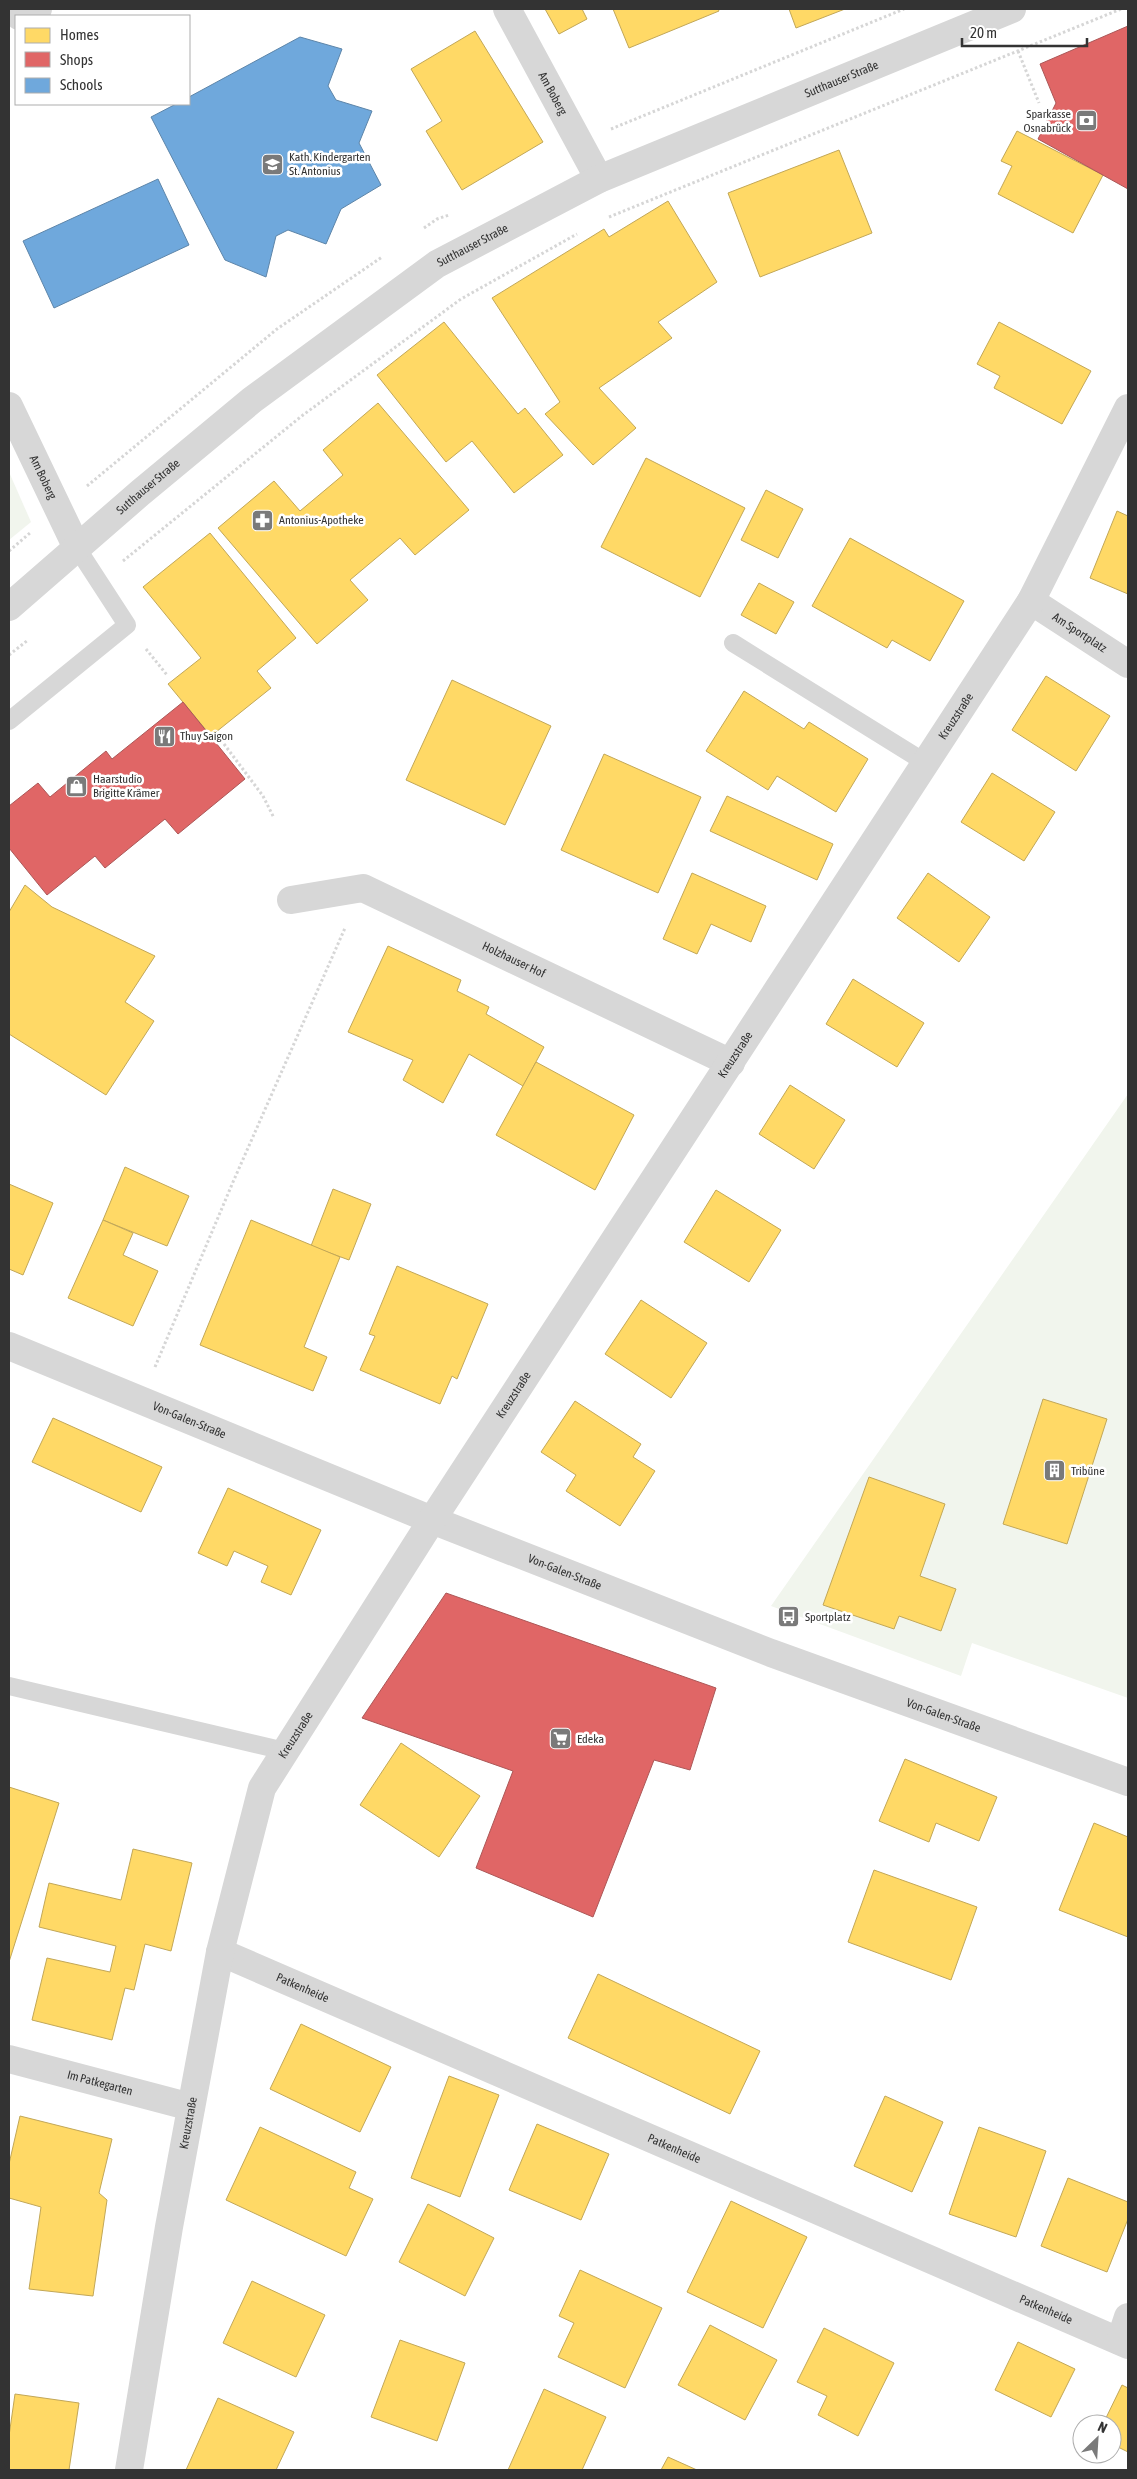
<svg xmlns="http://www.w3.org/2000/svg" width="1137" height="2479" font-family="'Asap Condensed',sans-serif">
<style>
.green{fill:#f1f5ed}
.homes{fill:#ffd966;stroke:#c2a757}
.shops{fill:#e06666;stroke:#ac5757}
.schools{fill:#6fa8dc;stroke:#5d85a9}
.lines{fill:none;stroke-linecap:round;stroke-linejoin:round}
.path{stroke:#d6d6d6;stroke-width:3;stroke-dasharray:2.5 2.5;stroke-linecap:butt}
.service{stroke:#d7d7d7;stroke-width:18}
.minor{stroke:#d7d7d7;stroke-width:28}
.tertiary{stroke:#d7d7d7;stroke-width:28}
.labels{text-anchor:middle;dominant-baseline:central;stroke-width:5;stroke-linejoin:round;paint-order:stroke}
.street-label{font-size:12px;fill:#333;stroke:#fff}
.poi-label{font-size:12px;fill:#333;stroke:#fff;text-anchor:start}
</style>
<rect width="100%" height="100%" fill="#fff"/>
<g class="green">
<path d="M9 472 31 522 9 540Z"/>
<path d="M1128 1094V1698L972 1643 961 1676 771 1606Z"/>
</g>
<g class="homes">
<path d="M545 9H582L587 19 559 34Z"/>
<path d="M613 9H718L719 11 629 48Z"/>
<path d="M789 9H845L796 28Z"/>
<path d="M475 31 543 142 462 190 426 131 442 121 411 69Z"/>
<path d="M1017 131 1103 175 1073 233 998 194 1012 166 1001 161Z"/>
<path d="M839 150 872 233 760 277 728 193Z"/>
<path d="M668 201 717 282 658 322 672 338 599 388 636 428 593 465 545 414 560 402 492 298 604 229 609 237Z"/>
<path d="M444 322 518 414 525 408 563 455 514 493 472 441 446 462 377 375Z"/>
<path d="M999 322 1091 371 1062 424 994 388 1000 376 977 364Z"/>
<path d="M378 403 469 510 415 555 400 538 350 580 368 600 317 644 218 528 274 481 300 511 343 475 323 450Z"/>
<path d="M646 458 745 508 700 597 601 547Z"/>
<path d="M766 490 803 509 778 558 741 540Z"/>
<path d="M1117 511 1128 516V594L1090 578Z"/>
<path d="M210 533 296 638 257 671 271 688 211 736 168 684 201 658 143 587Z"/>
<path d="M850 538 964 601 930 661 892 640 887 648 812 606Z"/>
<path d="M759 583 794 602 776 634 741 615Z"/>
<path d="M1046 676 1110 716 1076 771 1012 730Z"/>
<path d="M452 680 551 726 505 825 406 780Z"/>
<path d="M744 691 804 729 809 722 868 759 836 812 777 776 768 790 706 751Z"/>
<path d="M604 754 701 797 658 893 561 850Z"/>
<path d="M992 773 1055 812 1024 861 961 822Z"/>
<path d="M727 796 833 844 817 880 710 831Z"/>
<path d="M692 873 766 906 751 942 711 924 697 954 663 939Z"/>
<path d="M928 873 990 917 959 962 897 918Z"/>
<path d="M25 885 52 907 155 956 125 1002 154 1021 106 1095 9 1034V912Z"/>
<path d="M388 946 461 980 457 991 489 1007 486 1014 544 1047 523 1086 469 1054 443 1103 403 1080 413 1060 348 1032Z"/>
<path d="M853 979 924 1023 897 1067 826 1024Z"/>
<path d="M536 1062 634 1115 595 1190 496 1135Z"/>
<path d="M790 1085 845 1120 814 1169 759 1134Z"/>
<path d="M125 1167 189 1196 167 1246 103 1220Z"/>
<path d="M9 1184 53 1203 23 1275 9 1269Z"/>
<path d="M333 1189 371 1204 349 1260 311 1246Z"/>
<path d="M716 1190 781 1230 749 1282 684 1242Z"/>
<path d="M103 1220 133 1233 123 1255 158 1271 133 1326 68 1298Z"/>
<path d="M251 1220 340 1257 304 1347 327 1357 313 1391 200 1345Z"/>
<path d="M397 1266 488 1304 457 1379 452 1376 440 1404 360 1370 375 1336 369 1334Z"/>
<path d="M641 1300 707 1343 671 1398 605 1354Z"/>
<path d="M1043 1399 1107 1419 1067 1544 1003 1524Z"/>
<path d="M575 1401 641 1444 633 1457 655 1471 620 1526 566 1491 576 1475 541 1452Z"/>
<path d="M53 1418 162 1467 141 1512 32 1462Z"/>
<path d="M869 1477 945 1504 920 1576 956 1589 941 1631 899 1616 894 1629 823 1605Z"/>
<path d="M228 1488 321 1530 291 1595 261 1582 268 1566 234 1551 227 1566 198 1553Z"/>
<path d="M401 1743 480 1796 439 1857 360 1805Z"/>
<path d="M905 1759 997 1797 979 1841 936 1823 929 1842 879 1821Z"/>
<path d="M9 1787 59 1803 9 1962Z"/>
<path d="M1094 1823 1128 1837V1937L1059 1910Z"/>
<path d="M133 1849 192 1863 171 1951 145 1944 134 1990 125 1988 112 2040 32 2020 47 1958 110 1972 116 1946 39 1927 49 1883 121 1900Z"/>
<path d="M874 1870 977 1907 951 1980 848 1942Z"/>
<path d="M598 1974 760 2051 730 2114 568 2038Z"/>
<path d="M301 2024 391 2067 360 2132 270 2089Z"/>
<path d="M449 2076 499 2095 460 2197 411 2178Z"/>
<path d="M885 2096 943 2122 912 2192 854 2166Z"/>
<path d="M20 2116 112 2139 99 2193 107 2200 93 2296 29 2289 41 2207 9 2198V2164Z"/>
<path d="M537 2124 609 2154 581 2220 509 2190Z"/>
<path d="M260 2127 356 2172 349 2188 373 2199 346 2256 226 2200Z"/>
<path d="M979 2127 1046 2151 1016 2237 949 2214Z"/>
<path d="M1068 2178 1128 2202V2219L1107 2272 1041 2246Z"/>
<path d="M731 2201 807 2237 763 2328 687 2292Z"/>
<path d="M428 2204 494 2238 465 2296 399 2262Z"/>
<path d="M580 2270 662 2308 625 2388 558 2357 574 2323 559 2316Z"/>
<path d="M252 2281 325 2315 296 2377 223 2343Z"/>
<path d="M710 2325 777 2360 745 2420 678 2385Z"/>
<path d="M824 2328 894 2363 858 2436 818 2415 827 2396 797 2382Z"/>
<path d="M400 2340 465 2363 437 2441 371 2417Z"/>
<path d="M1018 2342 1075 2369 1051 2417 995 2390Z"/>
<path d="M1122 2385 1128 2388V2452L1112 2444V2424H1103Z"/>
<path d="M544 2389 606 2417 582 2470H508Z"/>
<path d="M15 2394 79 2403 69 2470H9V2436Z"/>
<path d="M218 2398 294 2432 276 2470H186Z"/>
<path d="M668 2457 697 2470H661Z"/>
</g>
<g class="shops">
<path d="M1128 26V189L1038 139 1056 103 1040 64Z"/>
<path d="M183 702 245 779 178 834 165 819 105 868 95 856 47 895 9 848V806L38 783 50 797 106 751 112 759Z"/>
<path d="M446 1593 716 1688 690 1770 654 1760 593 1917 476 1868 513 1771 362 1718Z"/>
</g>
<g class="schools">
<path d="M300 37 342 49 328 86 336 100 372 111 359 143 381 185 341 209 326 244 288 230 276 236 266 277 225 260 151 117 176 104H189V97Z"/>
<path d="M158 179 189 245 54 308 23 241Z"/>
</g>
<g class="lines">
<g class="path">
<path d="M1018 51 1039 103"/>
<path d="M611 129 904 9"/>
<path d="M609 217 1121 9"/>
<path d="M424 228 437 219 449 215"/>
<path d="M87 486 277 329 382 257"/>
<path d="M9 551 30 533"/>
<path d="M123 561 303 415 461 299 577 234"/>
<path d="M146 649 167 675"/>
<path d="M9 655 28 640"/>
<path d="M221 740 263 796 274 818"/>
<path d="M155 1367 233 1182 345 928"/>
</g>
<g class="service">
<path d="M733 643 926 763"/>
<path d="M9 721 127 625 77 548"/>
<path d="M9 1686 285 1751"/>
</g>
<g class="minor">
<path id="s1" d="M507 9 599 179"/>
<path d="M19 16 38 9"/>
<path id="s2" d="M9 406 77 548"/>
<path id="s3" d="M1031 601 1128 664"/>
<path id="s4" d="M291 900 363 888 731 1063"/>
<path id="s5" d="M9 1346 432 1520 771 1653 1128 1782"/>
<path id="s6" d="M220 1952 1128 2345"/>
<path id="s7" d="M9 2059 191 2107"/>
<path d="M1120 2341 1128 2317"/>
<path id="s8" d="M129 2470 169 2227 220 1952 262 1788 432 1520 1031 601 1128 408"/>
</g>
<path class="tertiary" id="s9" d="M9 607 140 493 252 400 437 264 599 179 1012 9"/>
</g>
<defs>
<symbol id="bank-square" viewBox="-11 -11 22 22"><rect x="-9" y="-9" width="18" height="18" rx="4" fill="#7a7a7a" stroke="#fff"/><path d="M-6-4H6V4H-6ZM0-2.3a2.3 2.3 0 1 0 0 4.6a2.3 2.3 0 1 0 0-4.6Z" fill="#fff"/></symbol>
<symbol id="school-square" viewBox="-11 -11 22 22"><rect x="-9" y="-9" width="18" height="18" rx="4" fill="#7a7a7a" stroke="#fff"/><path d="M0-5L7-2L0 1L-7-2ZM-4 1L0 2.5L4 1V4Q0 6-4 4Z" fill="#fff"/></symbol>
<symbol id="pharmacy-square" viewBox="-11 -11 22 22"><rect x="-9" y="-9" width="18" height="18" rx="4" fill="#7a7a7a" stroke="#fff"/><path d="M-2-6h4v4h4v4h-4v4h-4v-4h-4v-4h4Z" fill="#fff"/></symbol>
<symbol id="restaurant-square" viewBox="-11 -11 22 22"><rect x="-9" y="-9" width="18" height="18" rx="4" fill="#7a7a7a" stroke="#fff"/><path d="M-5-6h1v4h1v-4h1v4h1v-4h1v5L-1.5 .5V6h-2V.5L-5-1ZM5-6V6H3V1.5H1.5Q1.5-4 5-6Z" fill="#fff"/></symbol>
<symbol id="shop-square" viewBox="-11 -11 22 22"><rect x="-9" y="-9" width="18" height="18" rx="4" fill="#7a7a7a" stroke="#fff"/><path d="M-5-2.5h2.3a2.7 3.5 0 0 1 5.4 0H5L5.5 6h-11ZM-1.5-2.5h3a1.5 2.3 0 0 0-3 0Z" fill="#fff"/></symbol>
<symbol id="building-square" viewBox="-11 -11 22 22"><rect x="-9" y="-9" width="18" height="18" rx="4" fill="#7a7a7a" stroke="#fff"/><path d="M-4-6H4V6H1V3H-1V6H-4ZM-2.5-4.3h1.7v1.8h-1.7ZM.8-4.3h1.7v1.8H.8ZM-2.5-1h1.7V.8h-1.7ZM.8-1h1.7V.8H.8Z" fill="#fff"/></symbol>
<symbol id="bus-square" viewBox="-11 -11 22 22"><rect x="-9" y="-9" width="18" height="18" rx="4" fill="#7a7a7a" stroke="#fff"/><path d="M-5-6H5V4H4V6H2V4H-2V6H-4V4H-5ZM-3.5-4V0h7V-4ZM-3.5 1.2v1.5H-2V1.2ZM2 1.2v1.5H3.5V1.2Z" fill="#fff"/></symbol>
<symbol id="supermarket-square" viewBox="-11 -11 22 22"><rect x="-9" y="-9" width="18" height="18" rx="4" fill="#7a7a7a" stroke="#fff"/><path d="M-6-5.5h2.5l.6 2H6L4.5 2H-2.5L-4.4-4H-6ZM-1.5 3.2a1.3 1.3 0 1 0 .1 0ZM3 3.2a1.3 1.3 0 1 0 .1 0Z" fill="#fff"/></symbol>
</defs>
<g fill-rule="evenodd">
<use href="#bank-square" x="1074" y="108" width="25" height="25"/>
<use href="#school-square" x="260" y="152" width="25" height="25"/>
<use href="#pharmacy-square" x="250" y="508" width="25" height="25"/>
<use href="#restaurant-square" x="152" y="724" width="25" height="25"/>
<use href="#shop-square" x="64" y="774" width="25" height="25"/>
<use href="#building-square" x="1042" y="1458" width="25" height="25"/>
<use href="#bus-square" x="776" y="1604" width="25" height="25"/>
<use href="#supermarket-square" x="548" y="1726" width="25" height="25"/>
</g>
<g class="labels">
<g class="street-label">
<text stroke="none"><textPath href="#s9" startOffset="994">Sutthauser Straße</textPath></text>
<text stroke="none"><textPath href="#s1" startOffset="96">Am Boberg</textPath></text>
<text stroke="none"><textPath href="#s9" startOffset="589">Sutthauser Straße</textPath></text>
<text stroke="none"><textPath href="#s2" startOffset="79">Am Boberg</textPath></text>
<text stroke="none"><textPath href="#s9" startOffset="184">Sutthauser Straße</textPath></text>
<text stroke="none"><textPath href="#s3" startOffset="58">Am Sportplatz</textPath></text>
<text stroke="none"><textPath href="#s8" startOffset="1972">Kreuzstraße</textPath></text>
<text stroke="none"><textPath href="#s4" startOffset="240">Holzhauser Hof</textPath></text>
<text stroke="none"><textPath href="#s8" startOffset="1568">Kreuzstraße</textPath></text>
<text stroke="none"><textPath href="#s8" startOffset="1162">Kreuzstraße</textPath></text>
<text stroke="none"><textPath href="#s5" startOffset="195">Von-Galen-Straße</textPath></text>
<text stroke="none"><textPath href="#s5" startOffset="600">Von-Galen-Straße</textPath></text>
<text stroke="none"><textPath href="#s5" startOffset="1005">Von-Galen-Straße</textPath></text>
<text stroke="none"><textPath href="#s8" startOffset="758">Kreuzstraße</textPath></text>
<text stroke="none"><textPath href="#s6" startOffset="90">Patkenheide</textPath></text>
<text stroke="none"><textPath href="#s7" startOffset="94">Im Patkegarten</textPath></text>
<text stroke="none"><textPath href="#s8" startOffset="352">Kreuzstraße</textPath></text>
<text stroke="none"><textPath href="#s6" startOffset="495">Patkenheide</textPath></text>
<text stroke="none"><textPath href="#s6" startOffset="900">Patkenheide</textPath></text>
</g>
<g class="poi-label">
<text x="1071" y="114" text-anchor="end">Sparkasse<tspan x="1071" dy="14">Osnabrück</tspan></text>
<text x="289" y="157">Kath. Kindergarten<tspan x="289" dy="14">St. Antonius</tspan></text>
<text x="279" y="520">Antonius-Apotheke</text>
<text x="180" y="736">Thuy Saigon</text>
<text x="93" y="779">Haarstudio<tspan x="93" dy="14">Brigitte Krämer</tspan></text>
<text x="1071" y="1471">Tribüne</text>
<text x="805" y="1617">Sportplatz</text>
<text x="577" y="1739">Edeka</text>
</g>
</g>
<rect width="1137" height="2479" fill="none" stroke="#333333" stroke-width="20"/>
<rect x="15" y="15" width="175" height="90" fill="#ffffff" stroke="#adadad"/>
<rect x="25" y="28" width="25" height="15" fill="#ffd966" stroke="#adadad"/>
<text x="60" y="40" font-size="15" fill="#333333">Homes</text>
<rect x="25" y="52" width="25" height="15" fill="#e06666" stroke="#adadad"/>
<text x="60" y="65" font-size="15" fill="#333333">Shops</text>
<rect x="25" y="78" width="25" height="15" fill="#6fa8dc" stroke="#adadad"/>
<text x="60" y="90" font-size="15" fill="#333333">Schools</text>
<g transform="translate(1097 2439) rotate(25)"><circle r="24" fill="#ffffff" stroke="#adadad"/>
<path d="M0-4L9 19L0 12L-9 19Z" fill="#7a7a7a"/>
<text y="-8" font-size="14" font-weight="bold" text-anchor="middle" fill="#333333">N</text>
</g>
<path d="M962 38v8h125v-8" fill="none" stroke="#333333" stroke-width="2.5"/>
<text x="970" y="38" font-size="15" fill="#333333" stroke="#ffffff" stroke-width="4" paint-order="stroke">20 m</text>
</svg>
